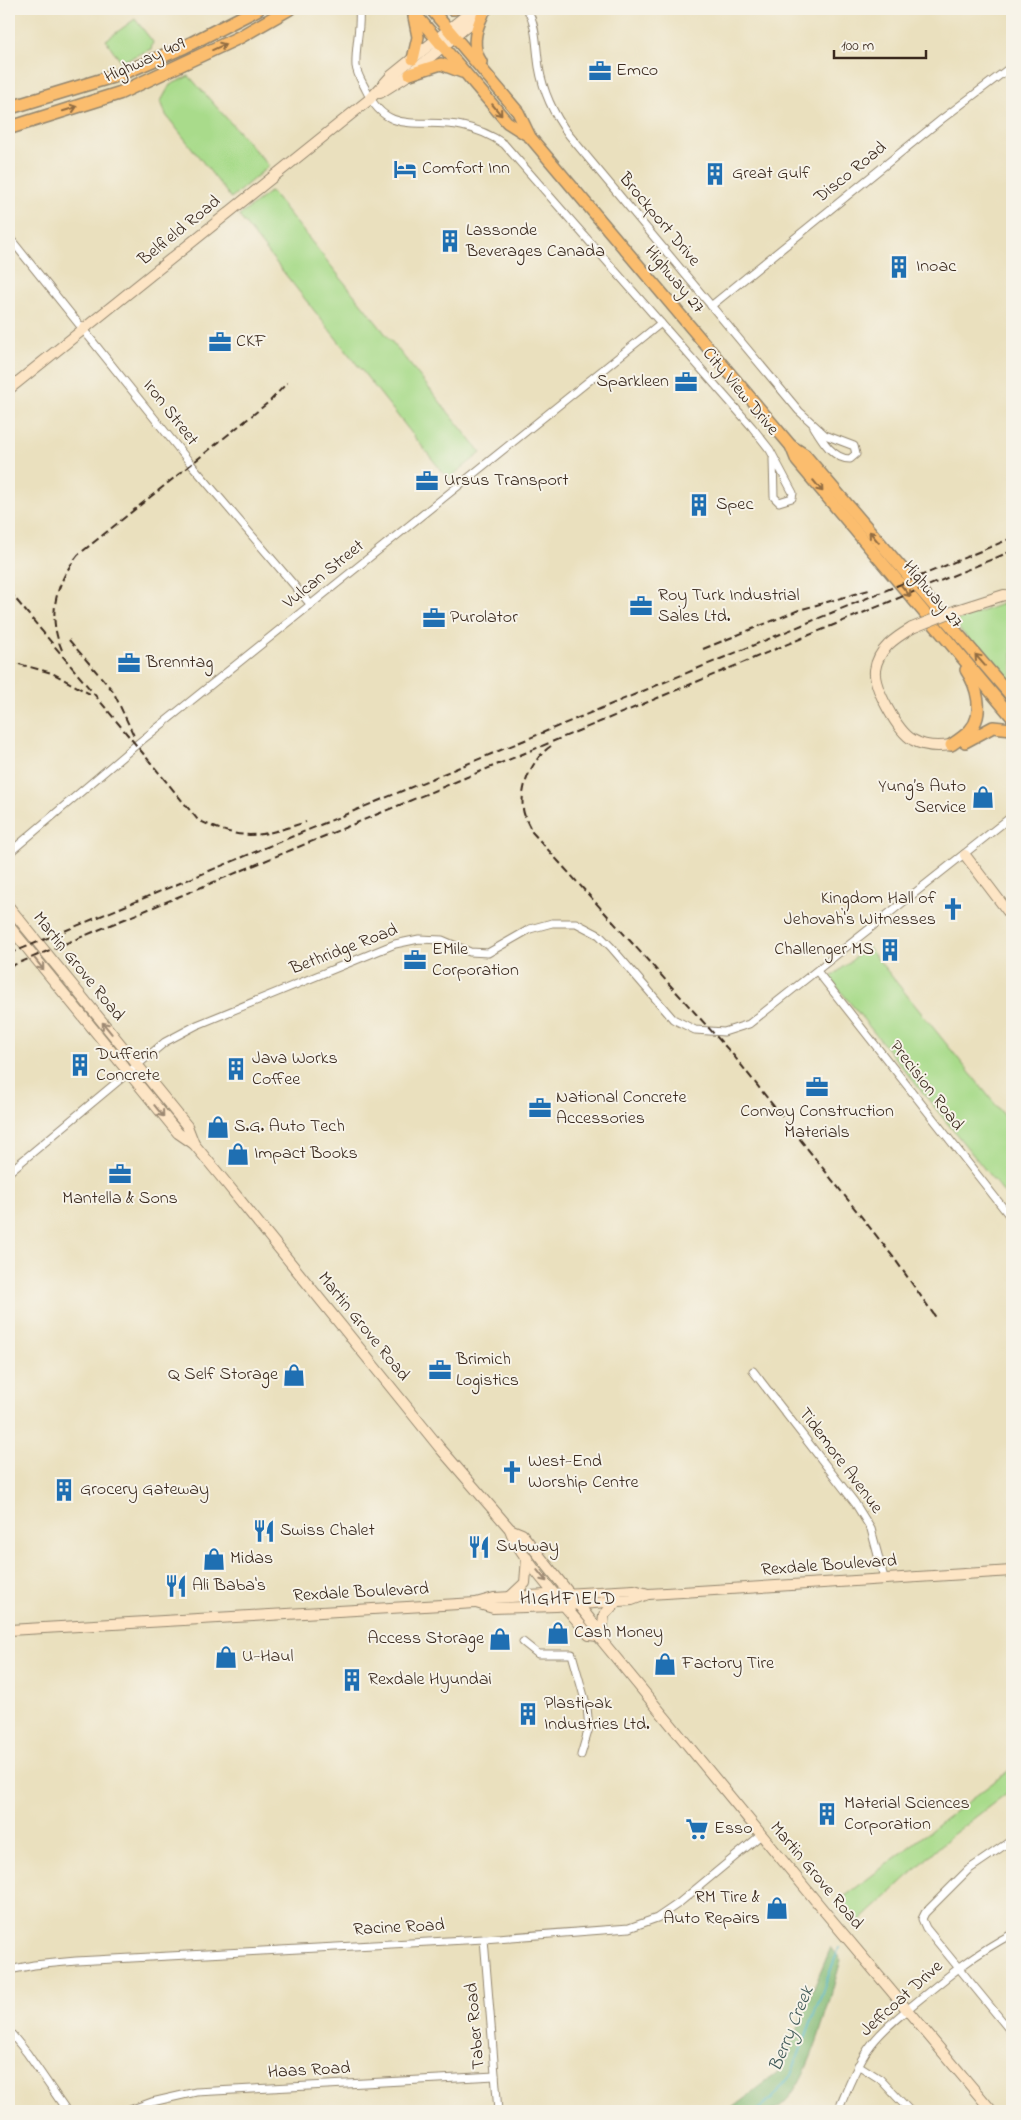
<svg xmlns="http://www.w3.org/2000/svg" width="1021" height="2120" font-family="'Indie Flower',sans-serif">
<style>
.green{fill:#a9db8b;stroke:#728254}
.forest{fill:#86bb77;stroke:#60724a}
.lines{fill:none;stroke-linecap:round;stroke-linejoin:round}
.stream{stroke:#48b4c5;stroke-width:2}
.street-casing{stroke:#92856e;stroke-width:9}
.secondary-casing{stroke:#92856e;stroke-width:12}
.primary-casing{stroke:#92856e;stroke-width:14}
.highway-casing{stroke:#92856e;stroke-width:15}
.street{stroke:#fff;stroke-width:7}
.secondary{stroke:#fde5c5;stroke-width:10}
.primary{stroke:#fbbd6e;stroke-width:11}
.highway{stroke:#fbbd6e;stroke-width:12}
.rail{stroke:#3b2a1e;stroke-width:2;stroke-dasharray:8 4;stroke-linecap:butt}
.secondary-bridge-casing{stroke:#92856e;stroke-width:12;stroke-linecap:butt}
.secondary-bridge{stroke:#fde5c5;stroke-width:10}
.oneway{stroke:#916c42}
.oneway2{stroke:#9c8872}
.labels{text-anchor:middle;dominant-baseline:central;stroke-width:4;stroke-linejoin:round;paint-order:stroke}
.street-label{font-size:18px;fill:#3b2a1e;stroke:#f7f3e8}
.poi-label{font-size:18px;fill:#3b2a1e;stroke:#f7f3e8;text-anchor:start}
.neighbourhood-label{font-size:19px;letter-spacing:1px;fill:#3b2a1e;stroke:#f7f3e8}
.water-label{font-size:19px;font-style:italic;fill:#405a58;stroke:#f7f3e8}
</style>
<rect width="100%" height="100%" fill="#f7f3e8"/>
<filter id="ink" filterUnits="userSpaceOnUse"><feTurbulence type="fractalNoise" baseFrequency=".02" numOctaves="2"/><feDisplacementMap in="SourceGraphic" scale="10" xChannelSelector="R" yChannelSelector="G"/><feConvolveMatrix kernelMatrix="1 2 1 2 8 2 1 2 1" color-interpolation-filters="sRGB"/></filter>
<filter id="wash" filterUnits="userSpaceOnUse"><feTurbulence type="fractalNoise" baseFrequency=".0096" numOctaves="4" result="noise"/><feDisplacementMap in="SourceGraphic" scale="20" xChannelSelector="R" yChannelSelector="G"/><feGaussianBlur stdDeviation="1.12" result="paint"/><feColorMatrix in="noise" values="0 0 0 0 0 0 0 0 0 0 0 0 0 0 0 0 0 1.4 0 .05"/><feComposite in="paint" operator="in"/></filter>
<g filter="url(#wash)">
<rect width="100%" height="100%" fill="#eae0be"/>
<g class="green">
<path d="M135 19 153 42 151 49 121 62 106 40Z"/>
<path d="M189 76 269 166 231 198 166 115 161 101 170 85Z"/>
<path d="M271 191 481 453 448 479 239 216Z"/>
<path d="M1004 603 1012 605V687L953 622Z"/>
<path d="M868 947 1012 1125V1203L830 978Z"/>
<path d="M1012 1768V1789L951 1836 857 1924 840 1900Z"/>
</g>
<path class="forest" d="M831 1947 841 1960C831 1993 807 2101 771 2111 759 2115 741 2111 728 2111L779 2072Z"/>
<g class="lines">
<path class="stream" d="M756 2111 771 2100 791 2075 839 1948"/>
</g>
</g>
<g filter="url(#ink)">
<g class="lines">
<defs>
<g id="street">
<path d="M359 9C361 28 355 47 356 66 357 75 363 83 366 90 388 138 422 117 462 126 477 129 491 135 504 144L752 427 770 450 793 493 792 498 779 502 774 497 773 459"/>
<path d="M527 9C537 26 536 48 539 67 543 91 554 115 569 135L799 411 825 435 854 446 856 454 850 459C833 459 822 440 814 427"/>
<path d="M9 237 191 464 311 605"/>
<path d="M711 306 942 119 1012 66"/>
<path d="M9 853 136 745 661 323"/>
<path d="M817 971 1012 1219"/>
<path d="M9 1172 165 1042 197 1025 395 944 419 939 442 940 470 952 488 953 530 929 552 923H576L599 935 611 947 673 1019 695 1030 724 1032 749 1024 1012 816"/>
<path d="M753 1371 855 1503 871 1529 884 1578"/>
<path d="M523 1642 538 1654H572L587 1707 589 1728 581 1755"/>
<path d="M1012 1840 968 1870 925 1913 922 1919 926 1928 1012 2033"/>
<path d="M484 1939 498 2111"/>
<path d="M9 1970 34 1965 76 1961 484 1939 629 1928 657 1918 679 1903 761 1835"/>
<path d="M9 2031 27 2053 67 2111"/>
<path d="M858 2065 880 2079 910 2111"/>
<path d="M127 2111 152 2102 196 2092 495 2076"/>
<path d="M838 2111C847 2090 855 2068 868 2049 879 2033 895 2020 909 2008 942 1981 975 1953 1012 1934"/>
</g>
<g id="secondary">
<path d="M380 93 410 74 488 9"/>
<path d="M9 389 370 99 391 76 474 9"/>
<path d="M957 610 1004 595 1012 596"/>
<path d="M912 628C895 638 878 649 875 670 873 687 898 732 913 740 925 747 938 747 951 745"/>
<path d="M965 855 1012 917"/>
<path d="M9 907 187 1126 194 1144 227 1184 440 1448 510 1529C518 1556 569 1610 589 1635L598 1636"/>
<path d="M9 926 178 1133 194 1144"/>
<path d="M510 1529 522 1534 597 1628 598 1636 820 1906 992 2111"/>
<path d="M510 1597 525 1583 527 1558"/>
<path d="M476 1603 493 1608 556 1606 632 1600 648 1594 666 1593 1012 1571"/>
<path d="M9 1630 476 1603 494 1598 634 1590 648 1594"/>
<path d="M602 1634 604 1615 617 1601"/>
</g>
<g id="primary">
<path d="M411 9 507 122 529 136"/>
<path d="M431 9 518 112 530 137 791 446 797 461 1012 717"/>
<path d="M451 9H454"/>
<path d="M413 59 418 37 414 17"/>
<path d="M481 62C471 47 475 30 483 14"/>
<path d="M410 74 441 64 462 72"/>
<path d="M791 446 805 455 1012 697"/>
<path d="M965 742 993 727 1012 729"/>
<path d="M951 745C957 741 965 736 970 730 985 714 977 686 966 670"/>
</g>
<g id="highway">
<path d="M9 108 121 74 184 47 258 9"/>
<path d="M9 128 120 93 240 37 289 9"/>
</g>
</defs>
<use href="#street" class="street-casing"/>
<use href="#secondary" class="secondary-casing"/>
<use href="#primary" class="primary-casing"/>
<use href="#highway" class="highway-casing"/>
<use href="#street" class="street"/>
<use href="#secondary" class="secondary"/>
<use href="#primary" class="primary"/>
<use href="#highway" class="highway"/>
<g class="rail">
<path d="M9 591 198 820C244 842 259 837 306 822"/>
<path d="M69 640 113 691 135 738"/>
<path d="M703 649 799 610 869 590"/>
<path d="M62 650C47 616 55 584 78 555L270 401 287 383"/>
<path d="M19 664 52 673 90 694"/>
<path d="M551 746C532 759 520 786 523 809 524 817 529 825 532 832L734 1056 894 1258 937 1319"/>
<path d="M9 954 1012 538"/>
<path d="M9 967 1012 551"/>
</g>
<defs>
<path id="secondary-bridge" d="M912 628 957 610"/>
</defs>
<use href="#secondary-bridge" class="secondary-bridge-casing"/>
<use href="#secondary-bridge" class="secondary-bridge"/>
</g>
<defs><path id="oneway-shaft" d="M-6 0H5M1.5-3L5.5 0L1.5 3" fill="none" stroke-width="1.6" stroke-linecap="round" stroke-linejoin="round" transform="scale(1.25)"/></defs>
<g class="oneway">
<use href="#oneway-shaft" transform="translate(219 47) rotate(-24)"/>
<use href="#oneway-shaft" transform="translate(70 109) rotate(-17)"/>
<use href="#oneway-shaft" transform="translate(497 110) rotate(50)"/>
<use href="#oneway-shaft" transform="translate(818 486) rotate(50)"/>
<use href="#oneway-shaft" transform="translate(874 537) rotate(-130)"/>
<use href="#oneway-shaft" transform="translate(906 591) rotate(50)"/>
<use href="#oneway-shaft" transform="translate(980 660) rotate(-131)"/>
</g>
<g class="oneway2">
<use href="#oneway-shaft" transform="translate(39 964) rotate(51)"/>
<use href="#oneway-shaft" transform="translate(107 1028) rotate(-129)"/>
<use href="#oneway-shaft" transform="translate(159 1111) rotate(51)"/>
<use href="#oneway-shaft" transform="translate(542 1576) rotate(51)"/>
</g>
</g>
<defs>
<symbol id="office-bare" viewBox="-9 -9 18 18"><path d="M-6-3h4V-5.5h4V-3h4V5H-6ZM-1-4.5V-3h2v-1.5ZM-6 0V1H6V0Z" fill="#1f6fb2" stroke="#f7f3e8" stroke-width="2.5" paint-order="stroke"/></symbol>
<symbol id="hotel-bare" viewBox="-9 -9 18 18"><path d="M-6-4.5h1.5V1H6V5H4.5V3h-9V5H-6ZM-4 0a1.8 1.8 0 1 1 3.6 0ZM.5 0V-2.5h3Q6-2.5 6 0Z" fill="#1f6fb2" stroke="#f7f3e8" stroke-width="2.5" paint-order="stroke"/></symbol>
<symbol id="building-bare" viewBox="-9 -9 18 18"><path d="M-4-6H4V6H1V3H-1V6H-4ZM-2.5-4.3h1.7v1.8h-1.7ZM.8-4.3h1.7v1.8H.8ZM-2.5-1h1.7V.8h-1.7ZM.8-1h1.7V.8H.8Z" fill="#1f6fb2" stroke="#f7f3e8" stroke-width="2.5" paint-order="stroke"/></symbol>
<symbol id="shop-bare" viewBox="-9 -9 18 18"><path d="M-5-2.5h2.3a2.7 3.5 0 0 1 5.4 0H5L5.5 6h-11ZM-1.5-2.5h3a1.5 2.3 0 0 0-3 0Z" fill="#1f6fb2" stroke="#f7f3e8" stroke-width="2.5" paint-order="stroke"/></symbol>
<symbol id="church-bare" viewBox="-9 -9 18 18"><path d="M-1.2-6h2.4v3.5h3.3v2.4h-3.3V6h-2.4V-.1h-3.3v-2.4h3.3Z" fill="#1f6fb2" stroke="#f7f3e8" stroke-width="2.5" paint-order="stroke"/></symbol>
<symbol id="restaurant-bare" viewBox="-9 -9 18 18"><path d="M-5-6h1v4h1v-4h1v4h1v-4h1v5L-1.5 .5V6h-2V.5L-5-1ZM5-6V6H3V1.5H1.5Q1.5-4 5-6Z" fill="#1f6fb2" stroke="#f7f3e8" stroke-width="2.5" paint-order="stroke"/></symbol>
<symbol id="supermarket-bare" viewBox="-9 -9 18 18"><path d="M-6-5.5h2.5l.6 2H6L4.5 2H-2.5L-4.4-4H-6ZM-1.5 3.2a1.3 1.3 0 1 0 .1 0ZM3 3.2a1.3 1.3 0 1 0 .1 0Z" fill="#1f6fb2" stroke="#f7f3e8" stroke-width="2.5" paint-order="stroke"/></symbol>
</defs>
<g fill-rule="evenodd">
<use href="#office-bare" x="584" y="55" width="32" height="32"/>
<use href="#hotel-bare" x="389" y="153" width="32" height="32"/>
<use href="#building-bare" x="699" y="158" width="32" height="32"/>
<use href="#building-bare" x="434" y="225" width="32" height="32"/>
<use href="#building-bare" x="883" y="251" width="32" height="32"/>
<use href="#office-bare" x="204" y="326" width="32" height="32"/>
<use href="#office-bare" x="670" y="366" width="32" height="32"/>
<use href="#office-bare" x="411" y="465" width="32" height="32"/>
<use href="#building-bare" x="683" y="489" width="32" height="32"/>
<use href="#office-bare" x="625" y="590" width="32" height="32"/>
<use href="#office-bare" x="418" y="602" width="32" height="32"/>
<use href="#office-bare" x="113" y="647" width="32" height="32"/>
<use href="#shop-bare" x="967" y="781" width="32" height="32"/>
<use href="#church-bare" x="937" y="893" width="32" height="32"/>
<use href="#building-bare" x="874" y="934" width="32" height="32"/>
<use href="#office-bare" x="399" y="944" width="32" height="32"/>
<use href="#building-bare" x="64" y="1049" width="32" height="32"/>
<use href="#building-bare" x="220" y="1053" width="32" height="32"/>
<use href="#office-bare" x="801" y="1071" width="32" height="32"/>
<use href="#office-bare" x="524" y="1092" width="32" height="32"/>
<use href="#shop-bare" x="202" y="1111" width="32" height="32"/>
<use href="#shop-bare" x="222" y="1138" width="32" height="32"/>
<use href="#office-bare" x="104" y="1158" width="32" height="32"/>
<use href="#office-bare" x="424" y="1354" width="32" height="32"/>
<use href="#shop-bare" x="278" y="1359" width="32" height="32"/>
<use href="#church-bare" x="496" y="1456" width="32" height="32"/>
<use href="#building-bare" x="48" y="1474" width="32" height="32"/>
<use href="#restaurant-bare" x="248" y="1515" width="32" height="32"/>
<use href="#restaurant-bare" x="463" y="1531" width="32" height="32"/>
<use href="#shop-bare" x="198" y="1543" width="32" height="32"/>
<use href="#restaurant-bare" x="160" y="1570" width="32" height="32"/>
<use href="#shop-bare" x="542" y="1617" width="32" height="32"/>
<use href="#shop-bare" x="484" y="1623" width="32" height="32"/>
<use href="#shop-bare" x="210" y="1641" width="32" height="32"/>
<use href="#shop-bare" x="649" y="1648" width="32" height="32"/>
<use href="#building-bare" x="336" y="1664" width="32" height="32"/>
<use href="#building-bare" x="512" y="1698" width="32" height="32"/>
<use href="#building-bare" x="811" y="1798" width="32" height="32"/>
<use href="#supermarket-bare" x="681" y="1813" width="32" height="32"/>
<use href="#shop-bare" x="761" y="1892" width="32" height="32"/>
</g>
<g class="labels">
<g class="street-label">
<text transform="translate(145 61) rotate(-24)">Highway 409</text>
<text transform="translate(851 173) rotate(-39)">Disco Road</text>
<text transform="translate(659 220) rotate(50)">Brockport Drive</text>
<text transform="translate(180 231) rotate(-39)">Belfield Road</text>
<text transform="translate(674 280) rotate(50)">Highway 27</text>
<text transform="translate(740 392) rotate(50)">City View Drive</text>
<text transform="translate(170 413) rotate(52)">Iron Street</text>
<text transform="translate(324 575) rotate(-39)">Vulcan Street</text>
<text transform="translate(932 595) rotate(50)">Highway 27</text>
<text transform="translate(344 950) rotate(-21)">Bethridge Road</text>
<text transform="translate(78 967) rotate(51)">Martin Grove Road</text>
<text transform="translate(926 1086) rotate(52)">Precision Road</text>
<text transform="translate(363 1327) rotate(51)">Martin Grove Road</text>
<text transform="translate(840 1461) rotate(53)">Tidemore Avenue</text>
<text transform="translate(829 1566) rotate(-4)">Rexdale Boulevard</text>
<text transform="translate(361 1593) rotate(-3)">Rexdale Boulevard</text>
<text transform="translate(816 1876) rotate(50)">Martin Grove Road</text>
<text transform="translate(399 1928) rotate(-3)">Racine Road</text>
<text transform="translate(902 1999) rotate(-42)">Jeffcoat Drive</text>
<text transform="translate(476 2026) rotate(-95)">Taber Road</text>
<text transform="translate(309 2071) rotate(-3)">Haas Road</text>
</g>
<g class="poi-label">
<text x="616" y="71">Emco</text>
<text x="422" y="169">Comfort Inn</text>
<text x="732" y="174">Great Gulf</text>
<text x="466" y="231">Lassonde<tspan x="466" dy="21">Beverages Canada</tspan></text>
<text x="916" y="267">Inoac</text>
<text x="236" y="342">CKF</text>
<text x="669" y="382" text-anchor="end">Sparkleen</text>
<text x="444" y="481">Ursus Transport</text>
<text x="716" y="505">Spec</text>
<text x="658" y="596">Roy Turk Industrial<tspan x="658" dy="21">Sales Ltd.</tspan></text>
<text x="450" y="618">Purolator</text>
<text x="146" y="663">Brenntag</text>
<text x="966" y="787" text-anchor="end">Yung’s Auto<tspan x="966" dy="21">Service</tspan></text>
<text x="936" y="899" text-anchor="end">Kingdom Hall of<tspan x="936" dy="21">Jehovah's Witnesses</tspan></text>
<text x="432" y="950">EMile<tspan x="432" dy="21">Corporation</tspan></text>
<text x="874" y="950" text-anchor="end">Challenger MS</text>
<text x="96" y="1055">Dufferin<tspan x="96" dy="21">Concrete</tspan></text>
<text x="252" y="1059">Java Works<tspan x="252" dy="21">Coffee</tspan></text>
<text x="556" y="1098">National Concrete<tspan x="556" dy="21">Accessories</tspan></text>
<text x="817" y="1112" text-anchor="middle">Convoy Construction<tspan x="817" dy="21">Materials</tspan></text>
<text x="234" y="1127">S.G. Auto Tech</text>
<text x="254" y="1154">Impact Books</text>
<text x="120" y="1199" text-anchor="middle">Mantella &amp; Sons</text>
<text x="456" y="1360">Brimich<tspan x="456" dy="21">Logistics</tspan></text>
<text x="278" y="1375" text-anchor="end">Q Self Storage</text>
<text x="528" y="1462">West-End<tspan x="528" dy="21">Worship Centre</tspan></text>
<text x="80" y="1490">Grocery Gateway</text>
<text x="280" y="1531">Swiss Chalet</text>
<text x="496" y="1547">Subway</text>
<text x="230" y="1559">Midas</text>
<text x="192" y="1586">Ali Baba's</text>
<text x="574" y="1633">Cash Money</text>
<text x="484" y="1639" text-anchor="end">Access Storage</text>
<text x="242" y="1657">U-Haul</text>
<text x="682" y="1664">Factory Tire</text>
<text x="368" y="1680">Rexdale Hyundai</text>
<text x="544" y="1704">Plastipak<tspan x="544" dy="21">Industries Ltd.</tspan></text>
<text x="844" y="1804">Material Sciences<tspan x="844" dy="21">Corporation</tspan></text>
<text x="714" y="1829">Esso</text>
<text x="760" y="1898" text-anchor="end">RM Tire &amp;<tspan x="760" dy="21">Auto Repairs</tspan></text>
</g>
<g class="neighbourhood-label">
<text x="568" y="1599">HIGHFIELD</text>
</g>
<g class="water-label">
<text transform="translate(792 2029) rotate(-68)">Berry Creek</text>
</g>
</g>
<rect width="1021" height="2120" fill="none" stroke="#f7f3e8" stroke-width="30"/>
<path d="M834 50v8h92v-8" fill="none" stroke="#3b2a1e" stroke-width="2.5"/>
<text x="841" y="50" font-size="15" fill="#3b2a1e" stroke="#f7f3e8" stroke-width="4" paint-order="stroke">100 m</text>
</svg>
